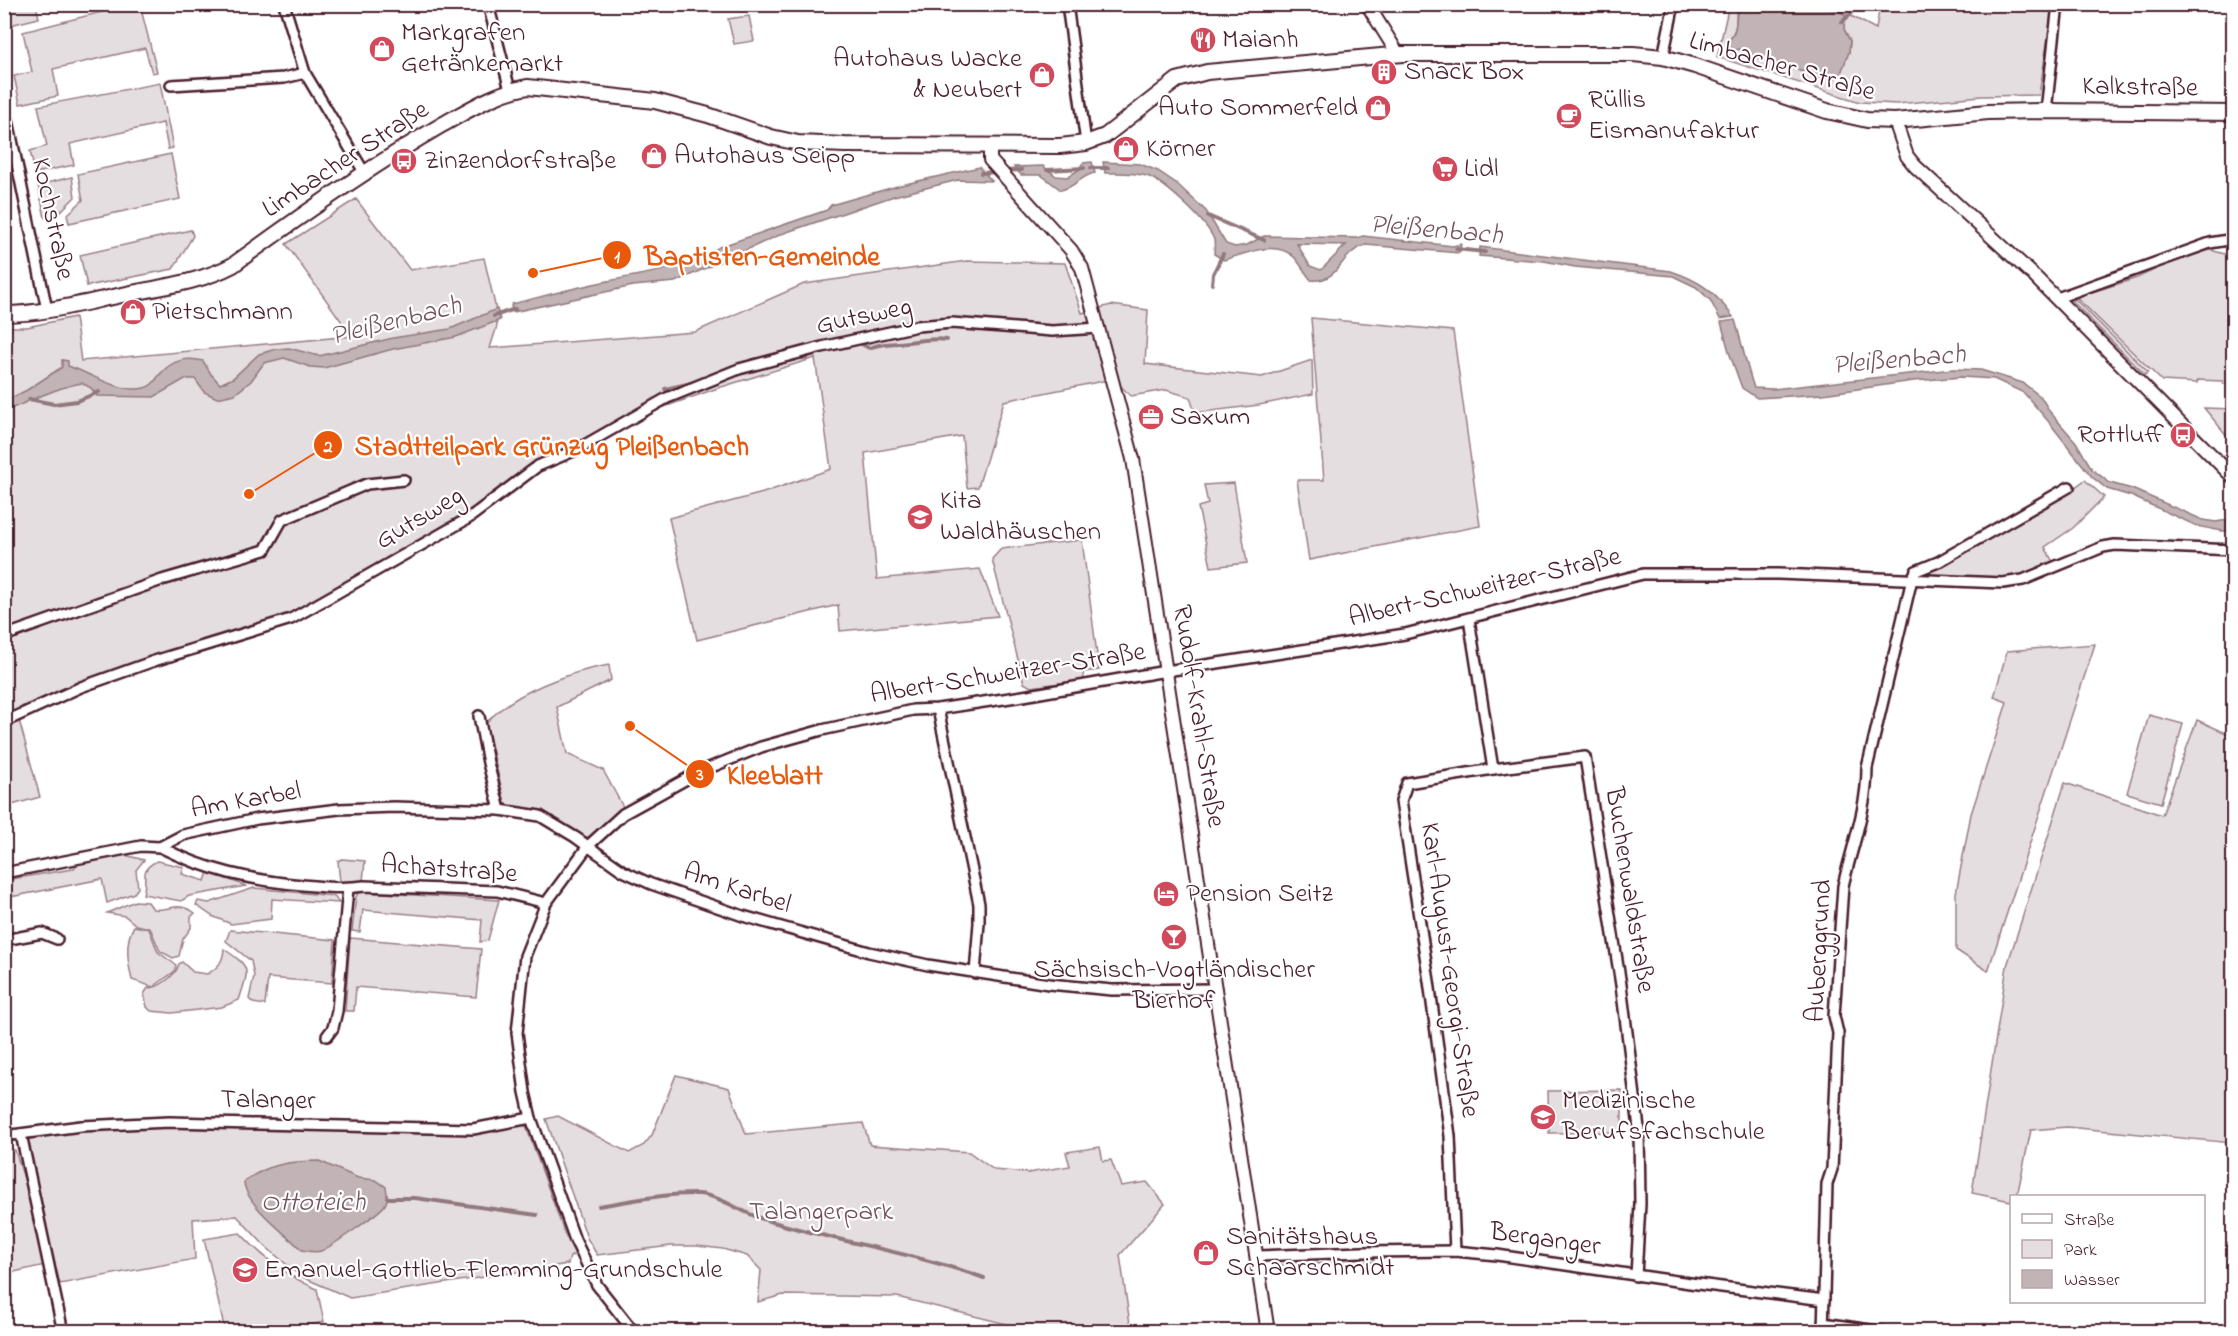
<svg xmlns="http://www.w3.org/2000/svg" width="2238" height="1336" font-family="'Indie Flower',sans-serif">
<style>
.green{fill:#e5dee0;stroke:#987e86;stroke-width:1.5;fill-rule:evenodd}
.water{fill:#c1b3b6;stroke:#91787e;stroke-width:1.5;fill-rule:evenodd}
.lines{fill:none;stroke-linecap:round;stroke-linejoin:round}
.stream{stroke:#91787e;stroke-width:4}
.minor-casing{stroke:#4a1f2b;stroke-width:14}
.tertiary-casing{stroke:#4a1f2b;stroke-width:16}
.secondary-casing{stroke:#4a1f2b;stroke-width:18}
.minor{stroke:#fff;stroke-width:9}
.tertiary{stroke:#fff;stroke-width:12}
.secondary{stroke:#fff;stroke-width:14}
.labels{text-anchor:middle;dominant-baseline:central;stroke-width:4.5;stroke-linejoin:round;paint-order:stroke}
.poi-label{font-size:27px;fill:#4a1f2b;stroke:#fff;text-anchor:start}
.street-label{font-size:27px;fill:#4a1f2b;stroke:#fff}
.park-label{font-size:27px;fill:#714f58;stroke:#fff}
.water-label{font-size:28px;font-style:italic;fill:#74535c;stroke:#fff}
.leader{fill:none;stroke:#e8590c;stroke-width:2}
.callout-dot{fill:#e8590c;stroke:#fff;stroke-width:2}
.mark-label{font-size:18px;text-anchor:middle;font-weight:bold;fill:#fff}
.callout-label{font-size:28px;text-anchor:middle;font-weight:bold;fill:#e8590c;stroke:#fff;stroke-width:4.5;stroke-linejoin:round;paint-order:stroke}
</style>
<rect width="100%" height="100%" fill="#fff"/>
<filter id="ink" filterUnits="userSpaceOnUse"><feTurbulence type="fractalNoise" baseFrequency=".0167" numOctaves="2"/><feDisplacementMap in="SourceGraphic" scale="12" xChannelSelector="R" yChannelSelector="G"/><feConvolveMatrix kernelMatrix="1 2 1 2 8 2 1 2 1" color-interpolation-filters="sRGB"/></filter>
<g filter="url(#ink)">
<g class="green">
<path d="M4 5H36L39 18 6 26Z"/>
<path d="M129 5H140L157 72 152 73 145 48 53 69 58 96 20 104 14 76 32 72 23 32Z"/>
<path d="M1729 5H1830L1876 29 1880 5H2053L2039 95 1981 96 1897 104 1860 102 1717 57ZM1789 6 1845 16 1844 29 1850 41 1849 52 1819 77 1751 55 1728 42C1735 32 1737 25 1736 13L1748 7 1760 11Z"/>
<path d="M749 16 754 41 734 44 728 19Z"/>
<path d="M160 83 173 148 168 149 163 123 70 144 74 165 35 173 30 151 47 146 38 106Z"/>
<path d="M171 154 180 199 69 223 67 215 83 200 78 174Z"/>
<path d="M72 177 75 197 56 216 45 218 38 185Z"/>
<path d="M356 199 410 270 484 258 495 305 497 326 490 348 695 332 804 284 967 261 1065 263 1082 313 1111 305 1148 310 1145 364 1262 377 1312 360 1313 394 1259 405 1195 413 1190 397 1166 390 1131 396 1113 379 1004 401 978 487 967 488 962 436 865 453 877 579 980 569 998 616 840 631 838 605 697 640 669 518 763 493 831 469 815 358 718 388 650 412 536 467 466 512 297 613 70 686 5 714V327H27L75 317 81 361 352 336 286 244Z"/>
<path d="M191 230 193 236 173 269 87 286 80 255Z"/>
<path d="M2210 250 2225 254 2233 253V384H2223V381L2198 380 2197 383 2162 381 2076 297 2137 278 2174 260Z"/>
<path d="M2075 299 2148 372 2145 375 2072 301Z"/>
<path d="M1311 318 1453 331 1480 526 1309 560 1297 480H1324Z"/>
<path d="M2204 408 2233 409V443Z"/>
<path d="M2085 480 2104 497 2073 528 2045 547 2054 564 2018 577 1991 581 1929 577 1931 570 2071 490Z"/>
<path d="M1234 483 1247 563 1211 567 1198 507 1208 504 1204 485Z"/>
<path d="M1082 540 1099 670 1083 672 1084 680 1031 687 1024 683 992 559 1001 549Z"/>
<path d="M2095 644 1988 971 1956 950V893L1971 814 2007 702 1994 697 2007 651Z"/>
<path d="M609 665 611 680 557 707 567 754 603 770 623 807 592 837H584L542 812 512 807 505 803 486 723C513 692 569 672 609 665Z"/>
<path d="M2149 715 2183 724 2161 803 2127 793Z"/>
<path d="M19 720 40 797 5 807V726Z"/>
<path d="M2197 720 2233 736V1143L2067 1127 2031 1130 2017 1196H2012L2011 1201 1972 1193 2007 966 2065 783 2162 815Z"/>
<path d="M125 855 144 860 136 870 138 888 134 893 107 903 102 879 5 898V880L73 869 78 864Z"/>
<path d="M342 859 365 861 363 881 362 883H340L338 861Z"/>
<path d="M157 861 184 867 182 874 205 881 208 872 246 886 189 896 181 901 143 894C149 877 137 871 157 861Z"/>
<path d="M254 888 334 896 339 903 272 899 271 919 231 924 212 916 196 905 198 901 209 903Z"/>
<path d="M364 892 499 900 488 940 480 942 482 920 363 910 360 932 352 931 356 897 358 893Z"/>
<path d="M135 901 148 902 153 909C169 912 178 900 195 913L191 917V928L183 939 179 956 173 958 160 951 150 928 136 925 125 916 107 913Z"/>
<path d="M134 926 149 929 158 952 176 965 175 971 153 987 132 980C128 963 124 942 134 926Z"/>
<path d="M230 930 335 940 332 983 268 978 265 1005 253 1003 249 999 254 976 251 961 226 941Z"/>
<path d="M350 938 481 949 476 997 356 987 354 1011H345Z"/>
<path d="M224 949C252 968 249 969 239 1000L222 1007 172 1013 151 1011 147 1007 144 994 148 988C160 988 176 975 179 964L182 962 193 972 207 974C218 968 223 962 224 949Z"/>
<path d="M676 1075 729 1088 746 1134 863 1123 870 1145 969 1152 994 1170 1028 1173 1070 1166 1066 1152 1100 1147 1103 1161 1111 1160 1121 1186 1147 1182 1165 1204 1120 1255 1131 1331H1035L897 1297 783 1295 758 1302 761 1270 747 1256 723 1249 697 1246H671L597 1255 587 1238 546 1119 558 1116 629 1153 644 1145 652 1135Z"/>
<path d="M1622 1090V1132L1549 1133 1548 1091Z"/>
<path d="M519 1123 526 1126 565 1235 575 1254 570 1257 568 1264 350 1298 300 1276 265 1246 237 1216 193 1219 195 1259 60 1284 23 1135 82 1128 190 1124 433 1131Z"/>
<path d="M5 1149 15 1150 35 1214 45 1265 5 1274Z"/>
<path d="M240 1233C264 1258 285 1275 317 1289L324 1322 280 1331H225L204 1239Z"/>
<path d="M1371 1256 1374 1257V1262L1280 1265 1279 1261 1297 1258Z"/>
</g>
<g class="water">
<path d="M1796 5 1827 8 1845 14 1844 29 1850 41 1849 52 1841 73 1835 78 1819 77 1751 55 1741 49 1734 50 1729 47C1728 40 1731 39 1734 32 1738 23 1734 14 1740 7L1760 11Z"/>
<path d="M1092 162 1095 173C1083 174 1076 187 1061 190L1041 175H1021L1014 167 1043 166 1056 176 1067 177 1077 171 1083 163Z"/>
<path d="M1103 162 1140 164 1158 171 1176 183 1206 211 1226 244 1235 247 1247 245 1264 236 1357 238 1363 236 1453 246 1461 244 1459 253 1366 245C1339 253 1340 283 1311 280 1305 273 1300 263 1294 257 1275 239 1245 254 1224 260L1214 254C1214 250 1215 244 1214 240 1208 222 1164 182 1147 176 1133 172 1119 173 1105 173ZM1297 244 1346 245 1321 270 1310 266Z"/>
<path d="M979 167 992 181 958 180 894 196 784 233 675 282 633 286 513 312 511 306 512 304C544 296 576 287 608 281 646 273 685 270 719 247L827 210 831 205 901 185Z"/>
<path d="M1480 247 1671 271C1701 281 1715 292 1733 317L1720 319 1710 300 1696 287 1673 276 1575 267 1544 261 1479 256Z"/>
<path d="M497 309 500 320 456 337 393 349 324 368 310 367 284 358 264 363 251 381 235 394 217 398 204 392 195 379H185L154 397 97 396 91 388 82 383C54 388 31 401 5 411V401L27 390 62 367V360L68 361V366C91 373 119 394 144 388 153 386 155 380 161 373 173 360 186 357 203 361L211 374 220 384 233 378 259 354 276 349 289 348 319 356 393 338 450 329Z"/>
<path d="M1735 320C1742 343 1746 365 1754 388L1773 389 1953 369 1981 370 2023 383 2041 397 2050 412 2076 442 2092 469 2110 483 2132 489 2203 520 2216 522 2233 519V531H2222L2197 526 2131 496 2107 489 2092 477 2048 421 2024 393 1994 379 1962 377 1913 381 1823 394 1757 398 1742 388 1730 355 1721 322Z"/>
<path d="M319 1161 358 1178 376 1180 386 1187C387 1194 389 1200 384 1206 378 1214 331 1247 321 1251 314 1253 308 1251 302 1250 286 1234 245 1204 244 1182 266 1164 292 1161 319 1161Z"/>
</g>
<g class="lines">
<g class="stream">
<path d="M1842 22 1852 13"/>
<path d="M1091 168H1108"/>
<path d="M1047 170 1084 168"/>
<path d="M1005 171 1022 170"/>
<path d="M981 173 998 172"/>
<path d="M1208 216 1264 240"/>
<path d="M1456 249 1485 252"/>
<path d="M1212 284 1213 274 1223 254"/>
<path d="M494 316 515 309"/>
<path d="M858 342 869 348C881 343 886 344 898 343 916 342 930 337 947 340"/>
<path d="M796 357 806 358 811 353"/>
<path d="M665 389 696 382"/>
<path d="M29 399 54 404 77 401 99 392"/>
<path d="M388 1198H415L537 1215"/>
<path d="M599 1206C631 1201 666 1193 699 1194 721 1196 742 1213 763 1219 836 1242 912 1252 984 1278"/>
</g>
<defs>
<g id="minor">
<path d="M284 4 305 73 364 172"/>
<path d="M488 4 510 90"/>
<path d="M1067 4 1086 143"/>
<path d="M1663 57 1674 4"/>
<path d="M171 85 284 78 305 73"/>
<path d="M4 101 47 310"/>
<path d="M2046 111 2058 4"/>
<path d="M2057 298 2210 243 2234 239"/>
<path d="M1469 619 1493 769 1585 757 1621 985 1639 1128 1640 1204 1636 1276"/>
<path d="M4 636 162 580 265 550 282 520 367 484 404 480"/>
<path d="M938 709 979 904V923L975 973"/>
<path d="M479 716 488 763 500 810"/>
<path d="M4 722 81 687 154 661 291 619 469 518 538 466 576 450 667 398 739 369 822 347 917 326 952 323 1052 331 1099 328"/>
<path d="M160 847C208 871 250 880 303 885 324 887 343 889 364 886L497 891 546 903"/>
<path d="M4 873 141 846 160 847 183 835 257 819 339 809 394 807 500 810 540 816 575 837 623 871 651 884 743 916 869 952 928 965 1049 984 1112 990 1216 989"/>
<path d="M4 940 42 933 57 939"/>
<path d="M327 1036 333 1028 337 1011 348 888"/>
<path d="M21 1134 63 1332"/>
<path d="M4 1136 81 1126 169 1122 473 1129 531 1118"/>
<path d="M1455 1251 1450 1136 1429 981 1401 801 1407 783 1493 769"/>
<path d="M1258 1256 1361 1252 1455 1251 1497 1255 1690 1283 1824 1300"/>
<path d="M1823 1323 1884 1332"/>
<path d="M634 1332 597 1285 575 1240 531 1118 525 1092 517 1033 525 956 546 903 588 846 623 814 699 772 761 747 822 730 913 710 938 709 1023 696 1166 671 1405 634 1643 574H1778L2003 583 2023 580 2103 547 2115 545 2234 550"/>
<path d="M1823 1332 1827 1184 1832 1169 1838 1033 1834 1016 1843 886C1852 846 1867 809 1867 768L1912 579 1916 571 1938 562 2069 487"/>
</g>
<g id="tertiary">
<path d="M1367 4 1398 54"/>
<path d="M1895 121 1907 156 1915 166 2031 273"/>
<path d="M990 146V160L1071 250 1082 268 1133 459 1268 1332"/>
<path d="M2035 277 2234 478"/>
</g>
<path id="secondary" d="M4 314C44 314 83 303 122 295 160 287 199 283 233 265 300 216 368 168 440 126 467 111 496 92 528 87L655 101 708 115 771 137 798 143 845 145 1060 146 1086 143 1105 136 1177 80 1207 72 1403 54H1633L1663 57 1695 66 1827 111 1867 120 1895 121 1988 112 2046 111 2234 113"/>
</defs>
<use href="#minor" class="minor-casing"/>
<use href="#tertiary" class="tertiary-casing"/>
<use href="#secondary" class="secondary-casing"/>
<use href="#minor" class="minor"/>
<use href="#tertiary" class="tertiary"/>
<use href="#secondary" class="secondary"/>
</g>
</g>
<defs>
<symbol id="restaurant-disc" viewBox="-11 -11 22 22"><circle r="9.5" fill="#d1495b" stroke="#fff"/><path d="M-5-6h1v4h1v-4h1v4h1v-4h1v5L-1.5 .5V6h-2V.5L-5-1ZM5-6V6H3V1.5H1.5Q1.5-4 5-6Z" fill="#fff"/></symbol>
<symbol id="shop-disc" viewBox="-11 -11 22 22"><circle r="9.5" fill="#d1495b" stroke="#fff"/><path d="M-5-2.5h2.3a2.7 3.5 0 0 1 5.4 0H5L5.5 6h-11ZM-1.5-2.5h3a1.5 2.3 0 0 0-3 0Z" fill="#fff"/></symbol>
<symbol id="building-disc" viewBox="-11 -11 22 22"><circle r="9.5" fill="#d1495b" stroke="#fff"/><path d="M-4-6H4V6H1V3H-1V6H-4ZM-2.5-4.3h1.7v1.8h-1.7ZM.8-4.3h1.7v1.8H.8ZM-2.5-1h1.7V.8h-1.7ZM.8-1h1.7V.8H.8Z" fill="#fff"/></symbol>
<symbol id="cafe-disc" viewBox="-11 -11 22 22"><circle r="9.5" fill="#d1495b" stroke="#fff"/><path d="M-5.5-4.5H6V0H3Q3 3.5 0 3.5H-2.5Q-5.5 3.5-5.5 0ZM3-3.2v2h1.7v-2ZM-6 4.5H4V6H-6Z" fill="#fff"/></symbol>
<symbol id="bus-disc" viewBox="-11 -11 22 22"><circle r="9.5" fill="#d1495b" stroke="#fff"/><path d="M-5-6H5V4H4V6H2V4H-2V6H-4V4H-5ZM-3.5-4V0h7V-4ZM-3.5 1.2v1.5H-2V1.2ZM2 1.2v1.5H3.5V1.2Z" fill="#fff"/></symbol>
<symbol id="supermarket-disc" viewBox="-11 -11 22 22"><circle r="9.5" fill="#d1495b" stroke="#fff"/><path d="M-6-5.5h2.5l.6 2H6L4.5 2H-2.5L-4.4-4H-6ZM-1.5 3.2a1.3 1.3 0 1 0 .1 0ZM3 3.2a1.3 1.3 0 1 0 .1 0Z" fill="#fff"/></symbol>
<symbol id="office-disc" viewBox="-11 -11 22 22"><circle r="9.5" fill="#d1495b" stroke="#fff"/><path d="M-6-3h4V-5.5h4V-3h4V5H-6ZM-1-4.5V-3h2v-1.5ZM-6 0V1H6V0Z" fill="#fff"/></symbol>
<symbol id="school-disc" viewBox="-11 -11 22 22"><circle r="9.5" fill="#d1495b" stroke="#fff"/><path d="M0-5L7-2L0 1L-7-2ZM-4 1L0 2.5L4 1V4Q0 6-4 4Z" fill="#fff"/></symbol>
<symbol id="hotel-disc" viewBox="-11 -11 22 22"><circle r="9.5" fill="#d1495b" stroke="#fff"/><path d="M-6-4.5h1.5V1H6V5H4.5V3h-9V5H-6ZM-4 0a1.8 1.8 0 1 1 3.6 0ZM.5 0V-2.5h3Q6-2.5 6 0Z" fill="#fff"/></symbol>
<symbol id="bar-disc" viewBox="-11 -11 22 22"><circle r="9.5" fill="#d1495b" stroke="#fff"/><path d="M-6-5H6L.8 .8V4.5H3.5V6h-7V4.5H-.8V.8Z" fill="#fff"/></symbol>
<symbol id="university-disc" viewBox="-11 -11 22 22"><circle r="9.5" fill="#d1495b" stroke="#fff"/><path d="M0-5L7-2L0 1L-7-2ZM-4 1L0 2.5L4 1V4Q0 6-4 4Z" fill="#fff"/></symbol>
</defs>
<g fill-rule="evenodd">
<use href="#restaurant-disc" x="1188" y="25" width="30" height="30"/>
<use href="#shop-disc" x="367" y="34" width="30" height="30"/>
<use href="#building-disc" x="1369" y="57" width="30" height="30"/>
<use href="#shop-disc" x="1027" y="60" width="30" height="30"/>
<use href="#shop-disc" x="1363" y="93" width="30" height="30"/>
<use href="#cafe-disc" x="1554" y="101" width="30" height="30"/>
<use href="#shop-disc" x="1111" y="134" width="30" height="30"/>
<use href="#shop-disc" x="639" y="141" width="30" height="30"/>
<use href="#bus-disc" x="389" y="146" width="30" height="30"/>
<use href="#supermarket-disc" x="1430" y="154" width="30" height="30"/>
<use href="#shop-disc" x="118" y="297" width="30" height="30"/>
<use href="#office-disc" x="1136" y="402" width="30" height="30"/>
<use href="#bus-disc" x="2168" y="420" width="30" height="30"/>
<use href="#school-disc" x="905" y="502" width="30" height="30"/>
<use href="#hotel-disc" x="1151" y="879" width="30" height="30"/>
<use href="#bar-disc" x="1159" y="922" width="30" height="30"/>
<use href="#university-disc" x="1528" y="1102" width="30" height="30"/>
<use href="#shop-disc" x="1191" y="1238" width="30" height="30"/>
<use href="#school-disc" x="230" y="1255" width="30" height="30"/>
</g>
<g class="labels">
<g class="poi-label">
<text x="401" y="33">Markgrafen<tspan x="401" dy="31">Getränkemarkt</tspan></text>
<text x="1222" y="40">Maianh</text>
<text x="1022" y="59" text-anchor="end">Autohaus Wacke<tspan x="1022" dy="31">&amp; Neubert</tspan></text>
<text x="1404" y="72">Snack Box</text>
<text x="1588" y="100">Rüllis<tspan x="1588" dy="31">Eismanufaktur</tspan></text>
<text x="1358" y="108" text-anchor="end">Auto Sommerfeld</text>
<text x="1146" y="149">Körner</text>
<text x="674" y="156">Autohaus Seipp</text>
<text x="424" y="161">Zinzendorfstraße</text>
<text x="1464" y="169">Lidl</text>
<text x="152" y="312">Pietschmann</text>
<text x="1170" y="417">Saxum</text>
<text x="2164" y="435" text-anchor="end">Rottluff</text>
<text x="940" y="501">Kita<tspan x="940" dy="31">Waldhäuschen</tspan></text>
<text x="1186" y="894">Pension Seitz</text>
<text x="1174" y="970" text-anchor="middle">Sächsisch-Vogtländischer<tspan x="1174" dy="31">Bierhof</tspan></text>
<text x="1562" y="1101">Medizinische<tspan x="1562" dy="31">Berufsfachschule</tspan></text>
<text x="1226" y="1237">Sanitätshaus<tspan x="1226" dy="31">Schaarschmidt</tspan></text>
<text x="264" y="1270">Emanuel-Gottlieb-Flemming-Grundschule</text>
</g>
<g class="street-label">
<text transform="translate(1782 67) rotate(16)">Limbacher Straße</text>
<text transform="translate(2140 88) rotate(1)">Kalkstraße</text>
<text transform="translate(346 160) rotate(-33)">Limbacher Straße</text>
<text transform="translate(52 219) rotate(78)">Kochstraße</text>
<text transform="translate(864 317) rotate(-12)">Gutsweg</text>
<text transform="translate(420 519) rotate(-31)">Gutsweg</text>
<text transform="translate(1485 588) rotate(-13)">Albert-Schweitzer-Straße</text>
<text transform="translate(1008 674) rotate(-9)">Albert-Schweitzer-Straße</text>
<text transform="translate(1198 716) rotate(81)">Rudolf-Krahl-Straße</text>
<text transform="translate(246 801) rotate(-10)">Am Karbel</text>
<text transform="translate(449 870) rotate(4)">Achatstraße</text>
<text transform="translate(737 889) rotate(18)">Am Karbel</text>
<text transform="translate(1629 890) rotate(81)">Buchenwaldstraße</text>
<text transform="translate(1820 951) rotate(-87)">Auberggrund</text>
<text transform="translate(1449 970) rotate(82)">Karl-August-Georgi-Straße</text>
<text transform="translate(268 1101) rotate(1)">Talanger</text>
<text transform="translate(1545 1240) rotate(8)">Berganger</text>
</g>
<g class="park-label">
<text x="821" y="1212">Talangerpark</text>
</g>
<g class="water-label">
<text transform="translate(1436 231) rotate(5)">Pleißenbach</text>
<text transform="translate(396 322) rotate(-14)">Pleißenbach</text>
<text transform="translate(1899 361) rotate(-5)">Pleißenbach</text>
<text x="313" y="1203">Ottoteich</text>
</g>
</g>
<path class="leader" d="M533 273L617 255M249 494L328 445M630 726L700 774"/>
<g class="callout-dot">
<circle cx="533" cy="273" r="6"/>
<circle cx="249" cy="494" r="6"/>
<circle cx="630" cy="726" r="6"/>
<circle cx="617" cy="255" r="15"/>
<circle cx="328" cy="445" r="15"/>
<circle cx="700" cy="774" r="15"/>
</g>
<g class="mark-label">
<text x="617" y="262">1</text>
<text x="328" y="452">2</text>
<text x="700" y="780">3</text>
</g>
<g class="callout-label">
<text x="762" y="265">Baptisten-Gemeinde</text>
<text x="552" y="455">Stadtteilpark Grünzug Pleißenbach</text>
<text x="775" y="784">Kleeblatt</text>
</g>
<rect width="2238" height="1336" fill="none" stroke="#fff" stroke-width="24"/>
<rect x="12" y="12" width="2214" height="1312" fill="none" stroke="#4a1f2b" stroke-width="2" filter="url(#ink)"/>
<rect x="2010" y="1195" width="195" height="108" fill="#ffffff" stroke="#b7a5aa" stroke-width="1.5"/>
<rect x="2022" y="1214" width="30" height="9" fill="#ffffff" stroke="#b7a5aa" stroke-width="1.5"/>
<text x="2064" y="1225" font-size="18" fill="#4a1f2b">Straße</text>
<rect x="2022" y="1240" width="30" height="18" fill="#e5dee0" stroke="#b7a5aa" stroke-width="1.5"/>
<text x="2064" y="1255" font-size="18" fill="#4a1f2b">Park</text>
<rect x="2022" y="1270" width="30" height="18" fill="#c1b3b6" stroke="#b7a5aa" stroke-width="1.5"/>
<text x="2064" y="1285" font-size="18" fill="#4a1f2b">Wasser</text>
</svg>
